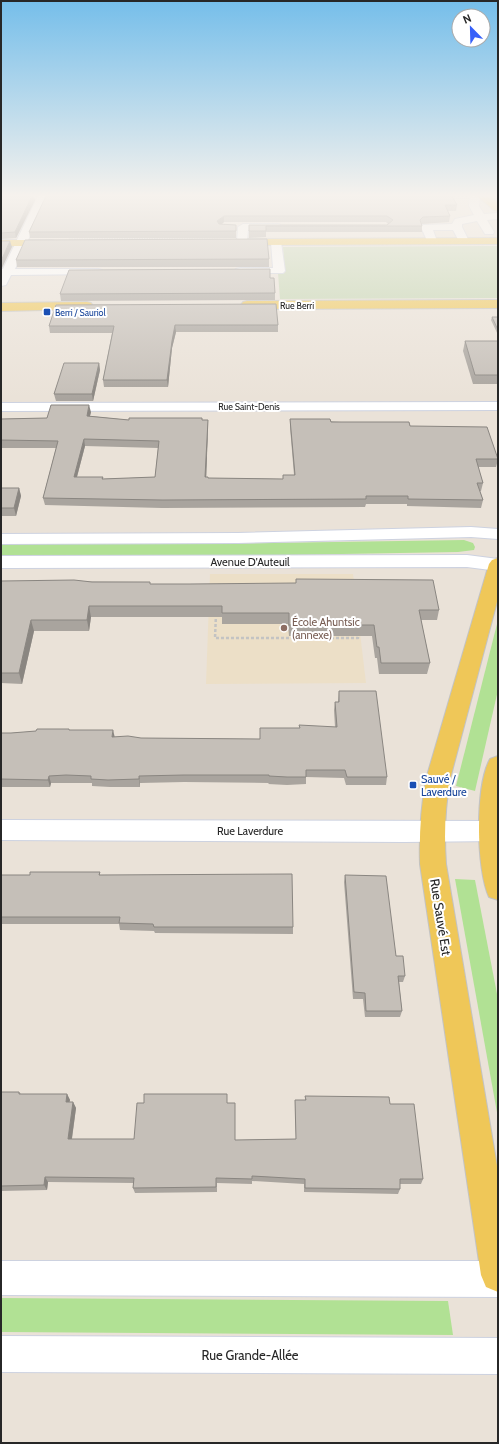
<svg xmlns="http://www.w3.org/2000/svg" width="499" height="1444" font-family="Cabin,sans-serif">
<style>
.education{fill:#ecdfc7}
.green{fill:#b1e194}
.cemetery{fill:#c2d4af}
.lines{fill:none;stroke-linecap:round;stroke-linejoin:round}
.minor-casing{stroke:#cdd2e0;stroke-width:2}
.major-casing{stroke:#c3c3c3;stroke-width:2}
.path-far1{stroke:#c3c3c3;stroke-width:1;stroke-dasharray:1.5 1;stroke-linecap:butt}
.path{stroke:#c3c3c3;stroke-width:2.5;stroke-dasharray:3 2;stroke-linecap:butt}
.minor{fill:#fff;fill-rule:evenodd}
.major{fill:#efc758;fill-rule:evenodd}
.wall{fill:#a9a49e;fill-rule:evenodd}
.shaded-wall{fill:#8a8681}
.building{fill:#c5bfb8;stroke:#8a8681;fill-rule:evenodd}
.transit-dot{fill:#1a4fb4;stroke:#fff;stroke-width:1.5}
.education-dot{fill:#8d6e63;stroke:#fff;stroke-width:1.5}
.labels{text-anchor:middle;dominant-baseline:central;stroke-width:4;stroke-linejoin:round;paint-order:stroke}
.far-street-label{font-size:9px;fill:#272727;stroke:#fff}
.far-transit-label{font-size:9px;fill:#164399;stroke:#fff;text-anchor:start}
.street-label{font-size:11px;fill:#272727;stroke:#fff}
.education-label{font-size:11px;fill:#785e54;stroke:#fff;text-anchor:start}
.transit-label{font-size:11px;fill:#164399;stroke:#fff;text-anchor:start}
.near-street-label{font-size:13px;fill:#272727;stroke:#fff}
</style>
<rect width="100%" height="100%" fill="#eae2d8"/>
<path class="education" d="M210 574H353L366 683 206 684Z"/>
<g class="green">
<path d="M464 540 473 543 475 547 474 550 458 552 218 556H1V544H215Z"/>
<path d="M498 620V690L475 791 456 786Z"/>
<path d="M455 879 475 880 498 999V1118Z"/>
<path d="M1 1298 448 1301 453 1335 1 1332Z"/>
</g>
<path class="cemetery" d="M498 246V298L280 299 278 273H285L283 247Z"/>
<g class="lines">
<defs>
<g id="minor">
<path d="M38 196H48L15 269H98L102 270 104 272 102 274 11 275 6 285 1 286V269H3Z"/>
<path d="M470 196H480L479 206 484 214 498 213V219L487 220 494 232 493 234H485L477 221 462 224V227L469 241 468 243H460L453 230H433L437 241 432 244 428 243 421 227 422 225 452 224 455 219 474 215 469 206Z"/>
<path d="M243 224H279L284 227 279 230H248L247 242 242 245 237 242 238 227Z"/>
<path d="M276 239 281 242 285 271 283 273H236L234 271 236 269 240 268H273L271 242Z"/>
<path d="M498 402V410L1 411V403Z"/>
<path d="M471 527 498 529V539L471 537 238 543 1 544V534L238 533Z"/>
<path d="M467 555 498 559V571L467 567 1 568V556Z"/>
<path d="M1 820 498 821V841L404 842 1 840Z"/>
<path d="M1 1261H498V1297L1 1295Z"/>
<path d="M1 1336 498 1338V1374L1 1372Z"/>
</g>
<g id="major">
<path d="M477 196H489L498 203V211L494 210Z"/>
<path d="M498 238V244L237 245 232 242 237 239Z"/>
<path d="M1 240H53L58 243 53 246H1Z"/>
<path d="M498 300V308L247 309 243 308 241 305 243 302 247 301Z"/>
<path d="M87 302 91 303 93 306 91 309 1 311V303Z"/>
<path d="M498 558V598L450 779C445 807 444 835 446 864L498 1172V1292L486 1287 481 1275 420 864C419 835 421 807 426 779L489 564 492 560Z"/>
<path d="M498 756V900L489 897C476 869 475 786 490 759Z"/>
</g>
</defs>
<use href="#minor" class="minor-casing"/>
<use href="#major" class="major-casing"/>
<path class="path-far1" d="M69 239 220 238"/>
<path class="path" d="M216 614 215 638H358V633"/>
<use href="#minor" class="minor"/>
<use href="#major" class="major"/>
</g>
<g class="wall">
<path d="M1 196 35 200 16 238 1 239Z"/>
<path d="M46 196 457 205 456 211H448L450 216 449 222 422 224V232H266V237L249 238V225H387L388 224 386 222H224L222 224 236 225V238H30L29 232Z"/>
<path d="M269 259V267H17L16 260Z"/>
<path d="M270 278 275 293V300L61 301 60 294Z"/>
<path d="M56 305 278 325V332H176L172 348 168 387H104L103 380 112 333H50L49 326Z"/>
<path d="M492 317H498V335L491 320Z"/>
<path d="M465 341H498V384H473L463 351Z"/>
<path d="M99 363 100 370 93 401H56L54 394Z"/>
<path d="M91 412 90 416 129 420H208V427L206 477 208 478 283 479 294 475 290 427V419L410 426 498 459V460L496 467H478L483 483 481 491H480L483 500 481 508 407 506V504H366L365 507 162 508 45 505 43 498 56 448H1V419L47 418ZM85 446 158 448 155 477 103 479V477H77Z"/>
<path d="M1 488H19L21 496 16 516H1Z"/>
<path d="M1 581 150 582V584L439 610 437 620H421L430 663 427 674H379L377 658H375L372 636H289L288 624H222V617H91L89 631H34L22 684 1 683Z"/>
<path d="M339 691 387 777 386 785H346L344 778 306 777V784L287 785 268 784 269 783 184 782 140 783V787H110L92 786V783H51L50 787H2L1 785V733H11L69 729V730L114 737 141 738 260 739 299 728 335 727 334 710 335 702H338Z"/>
<path d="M100 872V875L293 927V934L155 933 154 931 120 930 119 924H1V875H30Z"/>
<path d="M345 875 396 956 405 976 403 982H399L402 1011 400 1017H365L363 999H353L344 882Z"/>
<path d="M1 1092H19L21 1094H67L70 1100 69 1102H73L76 1108 72 1139H134L144 1103H228L235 1140 296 1139 295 1106V1100H305V1096L390 1104 423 1179 421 1184H400V1189L398 1194 304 1192V1184L252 1181V1184L217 1183V1192L135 1193 133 1188 134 1183 48 1182 47 1190 1 1191Z"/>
</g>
<g class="shaded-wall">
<path d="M32 196H34L35 200 16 238 15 232Z"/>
<path d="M224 216V222L218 227 217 221Z"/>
<path d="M10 241 12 247 2 268H1V261Z"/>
<path d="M175 325 176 332 172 348 168 387 167 380 172 341Z"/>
<path d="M99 363 100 370 93 401 92 394Z"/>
<path d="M89 405 91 412 88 423 87 416Z"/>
<path d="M208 420V427L206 484 205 477Z"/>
<path d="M84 439 85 446 75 484 74 477Z"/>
<path d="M19 488 21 496 16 516 14 508Z"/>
<path d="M89 606 91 617 89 631 87 620Z"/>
<path d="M31 620 34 631 22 684 19 673Z"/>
<path d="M113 730 115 738 112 737Z"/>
<path d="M49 776 51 783 50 787 48 780Z"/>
<path d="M139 776 140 783V787L139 779Z"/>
<path d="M67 1094 70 1100 68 1108 66 1102Z"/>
<path d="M73 1102 76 1108 71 1144 68 1139Z"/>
<path d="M45 1177 48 1182 47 1190 44 1185Z"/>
</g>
<g class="building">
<path d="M1 196H32L15 232 1 233Z"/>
<path d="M46 196H452L457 205H445L450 216 423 217 420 220 422 226H266V231H249V225H387L393 220 387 216H224L217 221 219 224 236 225V231L29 232Z"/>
<path d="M267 239 269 259 16 260 25 240Z"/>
<path d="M1 241H10L1 261Z"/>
<path d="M270 269V278H274L275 293 60 294 69 270Z"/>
<path d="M276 304 278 325H175L172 341 167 380H103L114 326H49L56 305Z"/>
<path d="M492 317H498V330Z"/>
<path d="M465 341H498V375H475Z"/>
<path d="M64 363H99L92 394H54Z"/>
<path d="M51 405H89L87 416 129 420V418H202V420H208L205 477H208V478L283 479V475H295L290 419H330L331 422H409L410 426 487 427 498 459H476L483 483H477L483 500 408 499V496H366V499L162 500 43 498 58 441 1 440V419L47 418ZM84 439 159 441 155 477 102 479 103 477H74Z"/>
<path d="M1 488H19L14 508H1Z"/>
<path d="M296 579 433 580 439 610H419L430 663H381L379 647H377L374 625H289V613H222V606H89L87 620H31L19 673H1V581L74 580 92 582H150V584H189L296 583Z"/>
<path d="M339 691H376L387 777H347L345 770H306V777H287L269 776V775H184L139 776V779L108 780 91 779V776L66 775 49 776 48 780 1 779V733H11L36 731 37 729H69V730H113L112 737 128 736 141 738 260 739V728H300L299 725 337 727 335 702H339Z"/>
<path d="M30 872H100L99 875 292 874 293 927H154L153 924 119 923 120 917H1V875H30Z"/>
<path d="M345 875 386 876 396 956H403L405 976H398L402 1011H366L365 993 354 992Z"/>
<path d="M1 1092H19V1094H67L66 1102H73L68 1139H134L137 1103H144V1094H227V1103H235V1140L296 1139 295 1100H306L305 1096 389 1097 390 1104H414L423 1179H400V1189L305 1188V1179L252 1176V1179L216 1178V1187L133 1188 134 1178 45 1177 44 1185 1 1186Z"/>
</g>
<linearGradient id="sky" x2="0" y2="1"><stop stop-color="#75beea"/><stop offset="0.49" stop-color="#f6f2ed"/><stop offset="1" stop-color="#f6f2ed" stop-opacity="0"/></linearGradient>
<rect width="499" height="399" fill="url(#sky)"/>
<g class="transit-dot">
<rect x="43" y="308" width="8" height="8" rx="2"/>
<rect x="409" y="781" width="8" height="8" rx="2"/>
</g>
<circle class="education-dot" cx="284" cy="628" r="4"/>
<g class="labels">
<g class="far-street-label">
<text x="297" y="305">Rue Berri</text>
<text x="249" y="406">Rue Saint-Denis</text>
</g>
<g class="far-transit-label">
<text x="55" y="312">Berri / Sauriol</text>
</g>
<g class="street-label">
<text x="250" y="562">Avenue D'Auteuil</text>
<text x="250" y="831">Rue Laverdure</text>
</g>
<g class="education-label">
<text x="292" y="622">École Ahuntsic<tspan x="292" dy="13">(annexe)</tspan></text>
</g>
<g class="transit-label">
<text x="421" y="779">Sauvé /<tspan x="421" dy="13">Laverdure</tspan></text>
</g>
<g class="near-street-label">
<text transform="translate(441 917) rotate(81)">Rue Sauvé Est</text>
<text x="250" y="1355">Rue Grande-Allée</text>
</g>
</g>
<rect width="499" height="1444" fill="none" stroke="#272727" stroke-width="4"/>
<g transform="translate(471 28) rotate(337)"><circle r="19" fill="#ffffff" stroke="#a9a9a9"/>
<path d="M0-3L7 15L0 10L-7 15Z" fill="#3660f9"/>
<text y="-6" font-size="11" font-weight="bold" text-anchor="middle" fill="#272727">N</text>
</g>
</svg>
